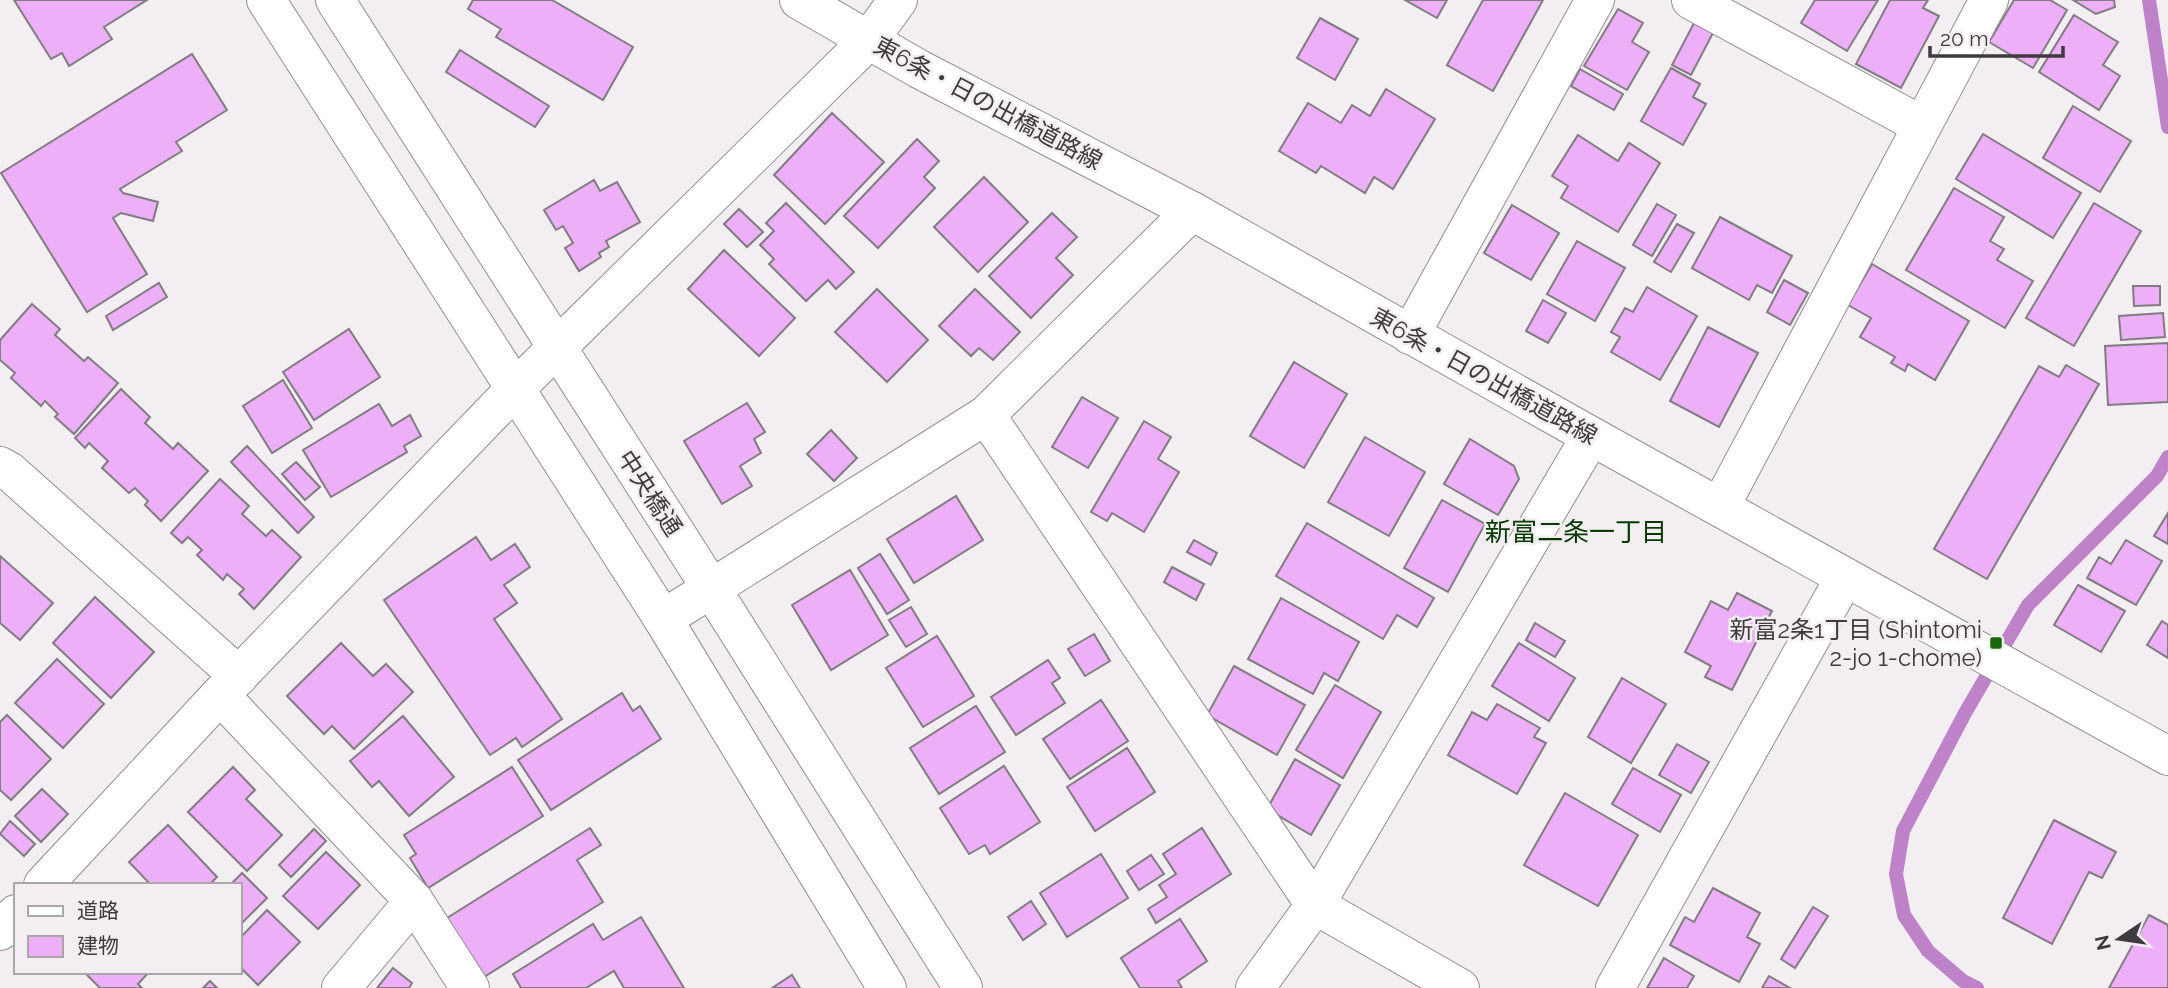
<svg xmlns="http://www.w3.org/2000/svg" width="2168" height="988" font-family="Raleway,'Noto Sans JP',sans-serif">
<style>
.lines{fill:none;stroke-linecap:round;stroke-linejoin:round}
.stream{stroke:#bd82c8;stroke-width:14}
.building{fill:#edaff8;stroke:#807c80;stroke-width:2}
.street-casing{stroke:#918e91;stroke-width:40}
.secondary-casing{stroke:#918e91;stroke-width:40}
.street{stroke:#fff;stroke-width:38}
.secondary{stroke:#fff;stroke-width:38}
.poi-dot{fill:#176809;stroke:#f2eef2;stroke-width:2.5}
.labels{text-anchor:middle;dominant-baseline:central;stroke-width:5;stroke-linejoin:round;paint-order:stroke}
.street-label{font-size:24px;fill:#3d3b3d;stroke:#f2eef2}
.poi-label{font-size:24px;fill:#3d3b3d;stroke:#f2eef2;text-anchor:end}
.neighbourhood-label{font-size:26px;fill:#063900;stroke:#f2eef2}
</style>
<rect width="100%" height="100%" fill="#f2eef2"/>
<g class="lines">
<g class="stream">
<path d="M2149 0 2168 127"/>
<path d="M1977 988 1963 981 1928 951 1904 915 1896 874 1903 831 1965 713 2028 605 2157 476 2168 457"/>
</g>
</g>
<g class="building">
<path d="M14 0H147L104 27 112 39 69 66 62 53 51 59Z"/>
<path d="M473 0H552L633 47 603 100 496 37 501 29 468 9Z"/>
<path d="M1405 0H1447L1437 18Z"/>
<path d="M1483 0H1543L1493 91 1447 65Z"/>
<path d="M1815 0H1878L1847 51 1801 23Z"/>
<path d="M1890 0H1928L1923 8 1939 16 1901 88 1856 64Z"/>
<path d="M2014 0H2050L2067 10 2033 68 1989 42Z"/>
<path d="M2073 0H2114L2115 7 2096 14Z"/>
<path d="M1618 9 1643 23 1632 42 1649 52 1627 90 1584 66Z"/>
<path d="M2074 15 2118 42 2103 65 2120 76 2099 110 2039 72Z"/>
<path d="M1320 18 1358 39 1335 80 1297 58Z"/>
<path d="M1694 23 1713 33 1691 75 1672 65Z"/>
<path d="M460 50 549 106 535 127 446 72Z"/>
<path d="M192 54 227 110 176 142 182 151 120 189 123 193 158 202 153 221 121 213 113 218 147 274 87 312 1 173Z"/>
<path d="M1671 68 1700 84 1693 97 1706 104 1683 145 1641 121Z"/>
<path d="M1580 69 1623 94 1614 110 1571 86Z"/>
<path d="M1386 89 1435 119 1393 189 1374 177 1365 193 1321 166 1316 173 1279 151 1308 103 1341 123 1352 105 1370 116Z"/>
<path d="M2073 106 2131 141 2100 192 2043 158Z"/>
<path d="M832 113 884 162 825 224 774 175Z"/>
<path d="M1983 134 2081 193 2053 238 1956 179Z"/>
<path d="M1578 135 1618 161 1629 143 1660 163 1618 232 1561 198 1568 186 1552 176Z"/>
<path d="M917 139 939 161 924 177 935 188 878 248 844 216Z"/>
<path d="M984 177 1028 222 978 272 934 227Z"/>
<path d="M594 180 600 191 617 182 640 222 606 241 609 247 599 253 601 257 579 271 565 248 573 243 563 226 556 230 544 210Z"/>
<path d="M1954 188 2004 217 1990 241 2004 249 1997 260 2033 281 2005 328 1906 270Z"/>
<path d="M786 203 854 272 836 289 828 280 806 301 769 264 774 259 760 245 774 231 766 223Z"/>
<path d="M2094 203 2141 231 2074 346 2026 318Z"/>
<path d="M1657 204 1676 215 1652 256 1633 245Z"/>
<path d="M1512 205 1559 233 1531 280 1484 253Z"/>
<path d="M739 209 763 232 747 247 724 224Z"/>
<path d="M1052 213 1077 237 1056 258 1073 275 1031 318 989 276Z"/>
<path d="M1720 217 1792 256 1772 293 1757 285 1749 300 1692 268Z"/>
<path d="M1677 224 1694 233 1671 272 1654 262Z"/>
<path d="M1577 241 1625 268 1595 321 1547 294Z"/>
<path d="M724 250 795 318 759 356 688 289Z"/>
<path d="M1872 264 1969 321 1935 380 1908 364 1905 371 1891 363 1895 357 1860 337 1871 318 1848 305Z"/>
<path d="M1784 280 1808 293 1790 325 1767 312Z"/>
<path d="M159 283 167 297 113 330 106 316Z"/>
<path d="M2133 286H2160V305L2134 306Z"/>
<path d="M1647 287 1697 316 1660 380 1611 352 1620 337 1611 332 1625 308 1633 312Z"/>
<path d="M877 289 928 340 887 382 835 332Z"/>
<path d="M975 289 1020 332 993 360 979 348 971 356 939 326Z"/>
<path d="M1543 300 1566 313 1548 343 1526 331Z"/>
<path d="M32 304 60 329 55 335 84 361 88 357 118 383 74 434 55 417 58 414 45 401 41 406 11 378 15 373 0 360V340Z"/>
<path d="M2163 313 2165 337 2121 340 2119 316Z"/>
<path d="M1708 327 1758 353 1719 427 1670 401Z"/>
<path d="M349 329 380 377 314 420 283 372Z"/>
<path d="M2168 343V402L2108 405 2105 346Z"/>
<path d="M1294 362 1347 394 1304 468 1250 436Z"/>
<path d="M2066 365 2099 384 1987 579 1934 549 2039 366 2059 377Z"/>
<path d="M283 380 312 428 272 453 243 406Z"/>
<path d="M121 389 150 417 145 423 173 449 178 443 208 471 161 521 145 505 148 501 135 488 129 493 102 468 108 461 89 443 85 448 75 438Z"/>
<path d="M1082 397 1118 418 1088 468 1052 447Z"/>
<path d="M747 403 765 432 754 439 761 453 740 466 752 486 722 504 684 441Z"/>
<path d="M379 404 392 426 410 415 421 436 404 446 407 452 331 497 303 450Z"/>
<path d="M1144 421 1171 437 1158 459 1179 472 1144 532 1112 513 1107 521 1091 512Z"/>
<path d="M831 430 857 458 834 481 807 454Z"/>
<path d="M1365 437 1425 472 1389 536 1328 502Z"/>
<path d="M1470 439 1514 466 1519 479 1498 515 1444 484Z"/>
<path d="M247 446 314 517 298 533 231 462Z"/>
<path d="M296 462 320 487 305 500 282 474Z"/>
<path d="M220 479 249 506 242 514 266 536 272 530 301 557 254 609 239 594 244 589 227 574 223 580 197 555 202 550 188 537 182 543 171 533Z"/>
<path d="M956 496 983 540 914 583 887 539Z"/>
<path d="M1442 500 1485 524 1448 592 1404 568Z"/>
<path d="M2168 513V544L2154 536Z"/>
<path d="M1307 523 1434 598 1417 627 1397 615 1383 639 1276 576Z"/>
<path d="M476 537 491 560 515 544 530 567 504 585 517 603 494 619 562 719 522 747 516 738 490 755 384 600Z"/>
<path d="M1194 540 1217 553 1211 565 1187 552Z"/>
<path d="M2126 540 2162 561 2136 605 2087 578 2099 557 2111 564Z"/>
<path d="M880 554 909 600 887 614 858 568Z"/>
<path d="M0 556 53 603 20 640 0 623Z"/>
<path d="M1172 567 1204 584 1196 600 1164 582Z"/>
<path d="M850 570 888 635 831 670 792 605Z"/>
<path d="M2078 585 2125 611 2101 652 2054 625Z"/>
<path d="M1737 593 1772 611 1732 690 1705 677 1711 666 1685 652 1711 601 1728 610Z"/>
<path d="M95 597 154 652 111 698 53 643Z"/>
<path d="M1281 598 1359 642 1338 681 1324 673 1313 694 1248 659Z"/>
<path d="M911 607 927 634 906 647 889 620Z"/>
<path d="M2162 621 2168 625V658L2147 645Z"/>
<path d="M1535 623 1565 641 1555 657 1526 640Z"/>
<path d="M1094 634 1110 661 1085 676 1068 649Z"/>
<path d="M937 636 974 696 923 727 886 668Z"/>
<path d="M341 643 373 676 386 664 413 692 354 749 332 726 324 734 287 696Z"/>
<path d="M1519 643 1575 678 1549 721 1492 686Z"/>
<path d="M57 659 104 704 63 748 15 703Z"/>
<path d="M1048 660 1060 678 1052 683 1065 703 1016 735 991 697Z"/>
<path d="M1234 666 1305 705 1277 755 1207 715Z"/>
<path d="M1622 678 1666 704 1631 763 1588 737Z"/>
<path d="M1335 685 1381 712 1343 778 1296 750Z"/>
<path d="M622 693 633 711 640 706 661 739 551 810 518 760Z"/>
<path d="M1101 700 1128 741 1070 779 1043 739Z"/>
<path d="M1497 704 1540 728 1534 737 1546 743 1517 794 1448 755 1472 712 1487 720Z"/>
<path d="M976 706 1005 752 939 794 910 748Z"/>
<path d="M7 715 51 759 11 800 0 790V722Z"/>
<path d="M403 716 454 777 409 816 379 781 372 787 350 761Z"/>
<path d="M1677 744 1709 762 1691 793 1659 775Z"/>
<path d="M1127 748 1155 792 1095 831 1067 787Z"/>
<path d="M1295 759 1340 785 1311 835 1267 809Z"/>
<path d="M1004 766 1040 822 990 854 985 845 969 854 940 808Z"/>
<path d="M233 767 255 790 246 799 282 835 247 871 188 812Z"/>
<path d="M512 767 543 816 428 888 410 858 416 854 404 835Z"/>
<path d="M1633 768 1681 795 1660 832 1612 804Z"/>
<path d="M42 789 68 814 41 842 15 816Z"/>
<path d="M1565 793 1638 835 1598 906 1524 865Z"/>
<path d="M2054 820 2116 852 2102 878 2089 872 2052 944 2003 918Z"/>
<path d="M10 821 35 844 24 856 0 834Z"/>
<path d="M168 825 217 877 209 885H151L129 862Z"/>
<path d="M590 828 601 845 577 860 603 902 484 977 447 918Z"/>
<path d="M1202 828 1231 874 1156 923 1148 909 1167 897 1159 885 1176 874 1163 854Z"/>
<path d="M314 829 326 841 291 877 279 865Z"/>
<path d="M326 852 360 885 318 929 283 896Z"/>
<path d="M1101 854 1128 898 1067 937 1040 893Z"/>
<path d="M1151 855 1164 874 1139 890 1127 871Z"/>
<path d="M242 873 267 898 241 924 240 885H230Z"/>
<path d="M1713 888 1760 913 1747 937 1760 944 1739 982 1670 945 1685 917 1694 922Z"/>
<path d="M1031 901 1046 924 1023 940 1008 917Z"/>
<path d="M1813 907 1828 916 1795 968 1781 959Z"/>
<path d="M267 910 300 942 258 985 240 967V938Z"/>
<path d="M2149 915 2168 925V988H2109Z"/>
<path d="M641 917 684 988H624L614 971 586 988H521L513 974 593 924 603 940Z"/>
<path d="M1180 919 1207 961 1178 981 1182 988H1140L1121 958Z"/>
<path d="M1664 958 1694 976 1687 988H1647Z"/>
<path d="M393 968 412 983 409 988H377Z"/>
<path d="M84 972H149L138 984 142 988H100Z"/>
<path d="M792 975 800 988H772Z"/>
<path d="M1769 976 1790 988H1762Z"/>
<path d="M210 981 217 988H203Z"/>
</g>
<g class="lines">
<defs>
<g id="street">
<path d="M799 0 919 69 1192 211 1591 436 2168 756"/>
<path d="M1691 0 1921 125"/>
<path d="M1410 335 1595 0"/>
<path d="M986 415 1315 905 1460 988"/>
<path d="M0 466 9 471 239 676"/>
<path d="M1720 507 1989 0"/>
<path d="M663 619 986 415 1192 211"/>
<path d="M220 695 414 901 470 988"/>
<path d="M43 885 220 695 515 389 869 40 898 0"/>
<path d="M0 931 16 914"/>
<path d="M341 988 414 901"/>
<path d="M1255 988 1315 905 1591 436"/>
<path d="M1615 988 1845 577"/>
</g>
<g id="secondary">
<path d="M266 0 663 619 887 988"/>
<path d="M335 0 711 588 963 988"/>
</g>
</defs>
<use href="#street" class="street-casing"/>
<use href="#secondary" class="secondary-casing"/>
<use href="#street" class="street"/>
<use href="#secondary" class="secondary"/>
</g>
<rect class="poi-dot" x="1989" y="636" width="14" height="14" rx="3.5"/>
<g class="labels">
<g class="street-label">
<text transform="translate(988 103) rotate(28)">東6条・日の出橋道路線</text>
<text transform="translate(1484 376) rotate(29)">東6条・日の出橋道路線</text>
<text transform="translate(650 493) rotate(57)">中央橋通</text>
</g>
<g class="poi-label">
<text x="1982" y="629">新富2条1丁目 (Shintomi<tspan x="1982" dy="28">2-jo 1-chome)</tspan></text>
</g>
<g class="neighbourhood-label">
<text x="1576" y="532">新富二条一丁目</text>
</g>
</g>
<rect x="14" y="883" width="228" height="91" fill="#f2eef2" stroke="#aaa6aa" stroke-width="2"/>
<rect x="28" y="906" width="35" height="10" fill="#ffffff" stroke="#aaa6aa" stroke-width="2"/>
<text x="77" y="918" font-size="21" fill="#3d3b3d">道路</text>
<rect x="28" y="936" width="35" height="21" fill="#edaff8" stroke="#aaa6aa" stroke-width="2"/>
<text x="77" y="953" font-size="21" fill="#3d3b3d">建物</text>
<g transform="translate(2119 939) rotate(257)" stroke="#f2eef2" stroke-width="5" paint-order="stroke">
<path d="M0-5L12 26L0 18L-12 26Z" fill="#3d3b3d"/>
<text y="-10" font-size="19" font-weight="bold" text-anchor="middle" fill="#3d3b3d">N</text>
</g>
<path d="M1930 46v10h133v-10" fill="none" stroke="#3d3b3d" stroke-width="3.5"/>
<text x="1940" y="46" font-size="21" fill="#3d3b3d" stroke="#f2eef2" stroke-width="5" paint-order="stroke">20 m</text>
</svg>
